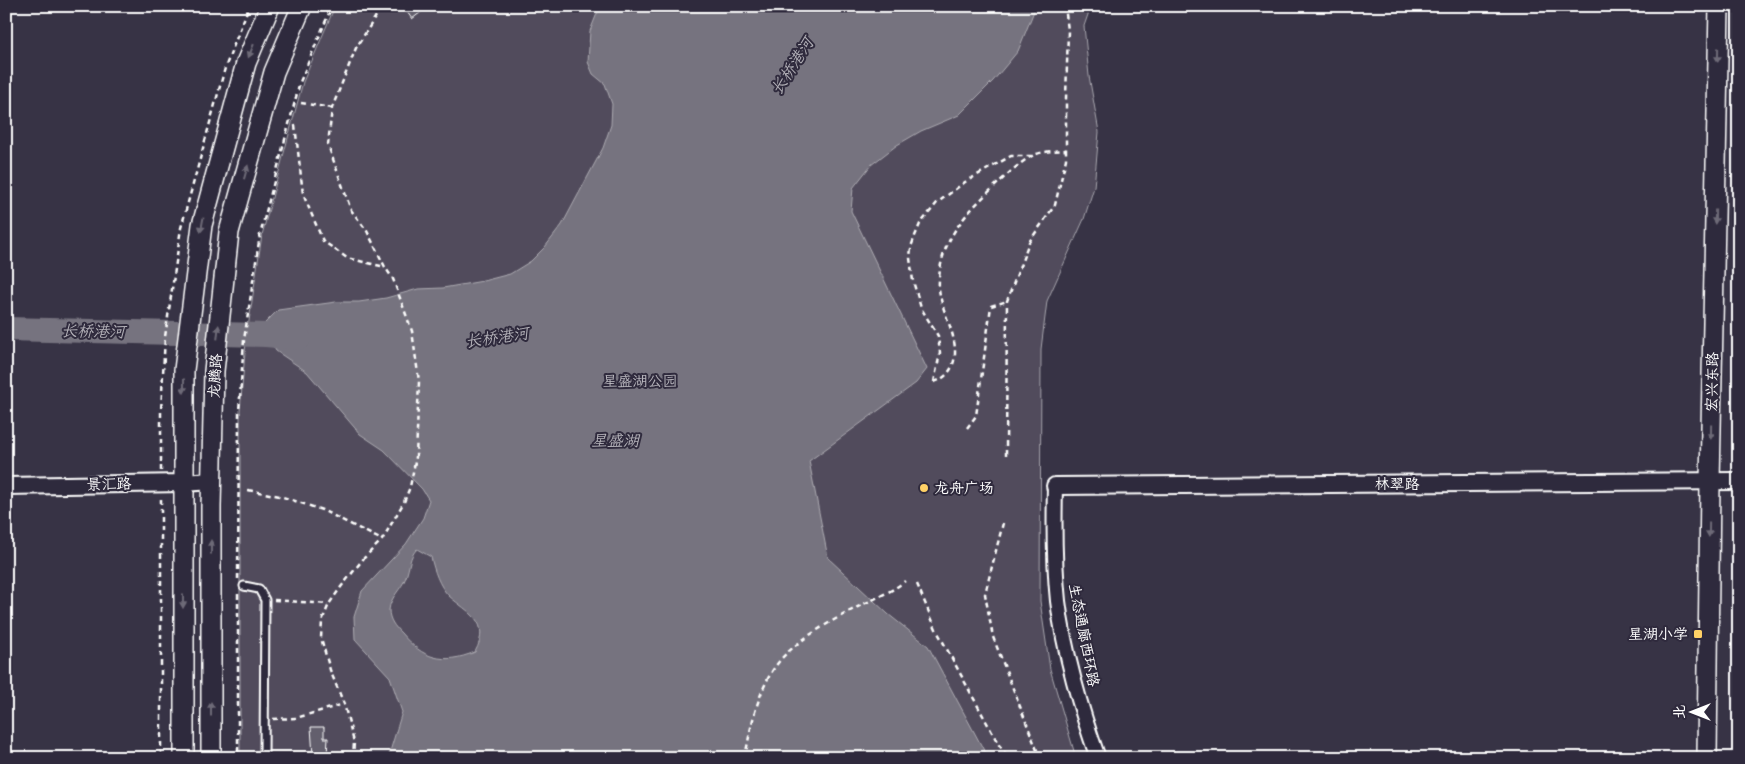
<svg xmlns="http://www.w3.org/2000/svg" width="1745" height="764" font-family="Sriracha,'LXGW WenKai TC',sans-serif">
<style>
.green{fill:#514c5c;stroke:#a8a6ae}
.water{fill:#76737f;stroke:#adabb2;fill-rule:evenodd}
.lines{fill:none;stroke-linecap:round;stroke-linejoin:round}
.river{stroke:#76737f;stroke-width:24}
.building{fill:#635f6d;stroke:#fff}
.service-casing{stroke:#fff;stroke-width:11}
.minor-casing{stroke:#fff;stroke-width:18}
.tertiary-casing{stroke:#fff;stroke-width:20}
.secondary-casing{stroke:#fff;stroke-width:22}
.path{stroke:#fff;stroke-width:2.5;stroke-dasharray:5 4;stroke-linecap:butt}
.service{stroke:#2f2a3d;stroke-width:7}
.minor{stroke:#2f2a3d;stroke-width:14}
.tertiary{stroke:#2f2a3d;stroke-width:16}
.secondary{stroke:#2f2a3d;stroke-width:19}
.oneway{fill:#6d6a77}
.poi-dot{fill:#ffd166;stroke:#2f2a3d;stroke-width:2}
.labels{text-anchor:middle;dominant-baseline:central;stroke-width:4;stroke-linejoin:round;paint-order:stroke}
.street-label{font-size:15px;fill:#fff;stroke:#2f2a3d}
.park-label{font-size:15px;fill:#b9b7be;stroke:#2f2a3d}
.poi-label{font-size:15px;fill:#fff;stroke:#2f2a3d;text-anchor:start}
.water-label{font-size:16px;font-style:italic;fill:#b4b2b9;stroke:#2f2a3d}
</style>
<rect width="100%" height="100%" fill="#373345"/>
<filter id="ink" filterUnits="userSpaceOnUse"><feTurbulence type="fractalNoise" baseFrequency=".02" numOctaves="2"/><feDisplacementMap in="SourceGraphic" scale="10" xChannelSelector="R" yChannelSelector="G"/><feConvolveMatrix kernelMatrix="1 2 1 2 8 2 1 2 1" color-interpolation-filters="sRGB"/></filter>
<g filter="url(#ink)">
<path class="green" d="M335 6H1091L1084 26 1089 76 1099 132 1094 187 1084 219 1047 301 1041 349 1040 601 1050 669 1076 758H240V411L246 341 262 235 303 82Z"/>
<path class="water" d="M600 6H1036L1018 51 993 81 959 115 921 131 897 145 871 165 853 188 851 211 927 369 916 383 809 461 828 558 888 614 928 646 988 758H388L402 712 390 677 355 639 354 617 362 591 406 544 423 518 429 500 422 489 384 450 360 434 307 372 276 351 266 335 265 323 278 310 336 302H359L386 298 418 289 443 288 483 281 510 274 531 261 545 247 562 225 603 148 611 125 612 104 605 84 593 74 588 62 590 31ZM417 549 431 557C434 570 439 586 449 596 468 613 492 621 475 652 443 665 423 659 401 633 395 627 389 620 389 610 390 597 402 589 406 577 410 566 409 557 417 549Z"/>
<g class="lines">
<path class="river" d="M6 329 266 335 299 338"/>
</g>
<g class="building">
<path d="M403 6H429L412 19Z"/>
<path d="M311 727H324V738H328L327 756H313Z"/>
</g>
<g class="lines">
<defs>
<path id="service" d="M244 586 259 589 265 600 264 758"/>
<path id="minor" d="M1055 486C1054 525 1054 563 1058 601 1064 651 1081 711 1098 758"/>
<g id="tertiary">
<path d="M6 486 184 483 212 481"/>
<path d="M1055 486 1739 481"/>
</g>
<g id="secondary">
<path d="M184 758V370L202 225 246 63 270 6"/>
<path d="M211 758V507L214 371 229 232 274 72 302 6"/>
<path d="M1707 758 1710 482 1719 6"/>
</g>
</defs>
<use href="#service" class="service-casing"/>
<use href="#minor" class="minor-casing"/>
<use href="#tertiary" class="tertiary-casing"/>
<use href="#secondary" class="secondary-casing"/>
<g class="path">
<path d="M367 6 378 13"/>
<path d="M301 103 332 108"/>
<path d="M295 125 303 194 323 241 347 258 385 267"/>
<path d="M934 382C947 378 954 368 955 354 956 328 937 306 939 280 941 238 967 212 996 185 1007 175 1019 163 1032 156 1041 151 1055 151 1066 150"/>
<path d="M934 382 940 353 938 336 921 308 913 281 910 258 911 247 915 236 920 224 937 203 965 182 1011 156H1032"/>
<path d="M967 428 976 416 991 306 1007 301"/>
<path d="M1006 455 1007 301 1029 242 1055 205 1066 159V99L1068 30 1065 6"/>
<path d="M161 471V411L165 337 181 228 225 68 249 6"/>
<path d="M248 490 280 496 322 510 382 540"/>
<path d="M161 499V758"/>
<path d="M1003 523 985 594 993 637 1040 758"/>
<path d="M238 579 239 411 244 340 260 235 300 82 332 6"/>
<path d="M917 584 936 629 999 745 1009 758"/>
<path d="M238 594V758"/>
<path d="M274 600 328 604"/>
<path d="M273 719 296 718 344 704"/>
<path d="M353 758 354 742 344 704 330 670 321 638 322 621 329 604 341 587 364 558 382 540 404 502 410 487 416 457 419 381 412 331 393 279 385 267 367 231 351 210 328 145 332 108 356 48 378 13 389 6"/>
<path d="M745 758C751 724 759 684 782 658 801 638 828 623 852 610 870 600 889 594 905 581"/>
</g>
<use href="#service" class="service"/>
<use href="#minor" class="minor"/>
<use href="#tertiary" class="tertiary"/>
<use href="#secondary" class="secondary"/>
</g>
<defs><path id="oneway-solid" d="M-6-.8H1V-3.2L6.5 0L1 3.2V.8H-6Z" transform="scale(1.25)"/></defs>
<g class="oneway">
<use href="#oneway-solid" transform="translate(251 51) rotate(112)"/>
<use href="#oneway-solid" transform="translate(1718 55) rotate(91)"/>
<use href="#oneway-solid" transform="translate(246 172) rotate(-74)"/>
<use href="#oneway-solid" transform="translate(1715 217) rotate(91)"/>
<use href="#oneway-solid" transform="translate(202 225) rotate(101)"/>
<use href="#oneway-solid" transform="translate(218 332) rotate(-84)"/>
<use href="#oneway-solid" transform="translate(184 386) rotate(90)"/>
<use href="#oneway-solid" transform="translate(1711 432) rotate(91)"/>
<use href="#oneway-solid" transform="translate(1709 530) rotate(91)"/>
<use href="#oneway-solid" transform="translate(211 547) rotate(-90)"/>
<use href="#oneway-solid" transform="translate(183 601) rotate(90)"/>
<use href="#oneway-solid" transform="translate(211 709) rotate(-90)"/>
</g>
</g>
<g class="poi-dot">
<circle cx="924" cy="488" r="5"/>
<rect x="1693" y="629" width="10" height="10" rx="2.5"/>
</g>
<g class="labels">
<g class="street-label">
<text transform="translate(215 376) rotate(-87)">龙腾路</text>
<text transform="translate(1712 382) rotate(-89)">宏兴东路</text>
<text transform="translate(109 484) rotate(-1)">景汇路</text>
<text x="1397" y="484">林翠路</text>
<text transform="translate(1084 635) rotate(79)">生态通廊西环路</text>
</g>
<g class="park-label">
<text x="640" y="381">星盛湖公园</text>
</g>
<g class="poi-label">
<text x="934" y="488">龙舟广场</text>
<text x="1688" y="634" text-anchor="end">星湖小学</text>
</g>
<g class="water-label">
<text transform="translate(792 66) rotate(-57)">长桥港河</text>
<text transform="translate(93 331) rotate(1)">长桥港河</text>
<text transform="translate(497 337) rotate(-8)">长桥港河</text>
<text x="615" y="440">星盛湖</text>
</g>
</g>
<rect width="1745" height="764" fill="none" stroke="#2f2a3d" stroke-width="25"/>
<rect x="12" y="12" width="1720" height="739" fill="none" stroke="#fff" stroke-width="2" filter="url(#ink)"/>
<g transform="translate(1692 712) rotate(270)" stroke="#2f2a3d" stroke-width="4" paint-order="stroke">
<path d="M0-4L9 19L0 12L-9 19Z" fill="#ffffff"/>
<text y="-8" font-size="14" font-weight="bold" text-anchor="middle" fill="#ffffff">北</text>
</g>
</svg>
